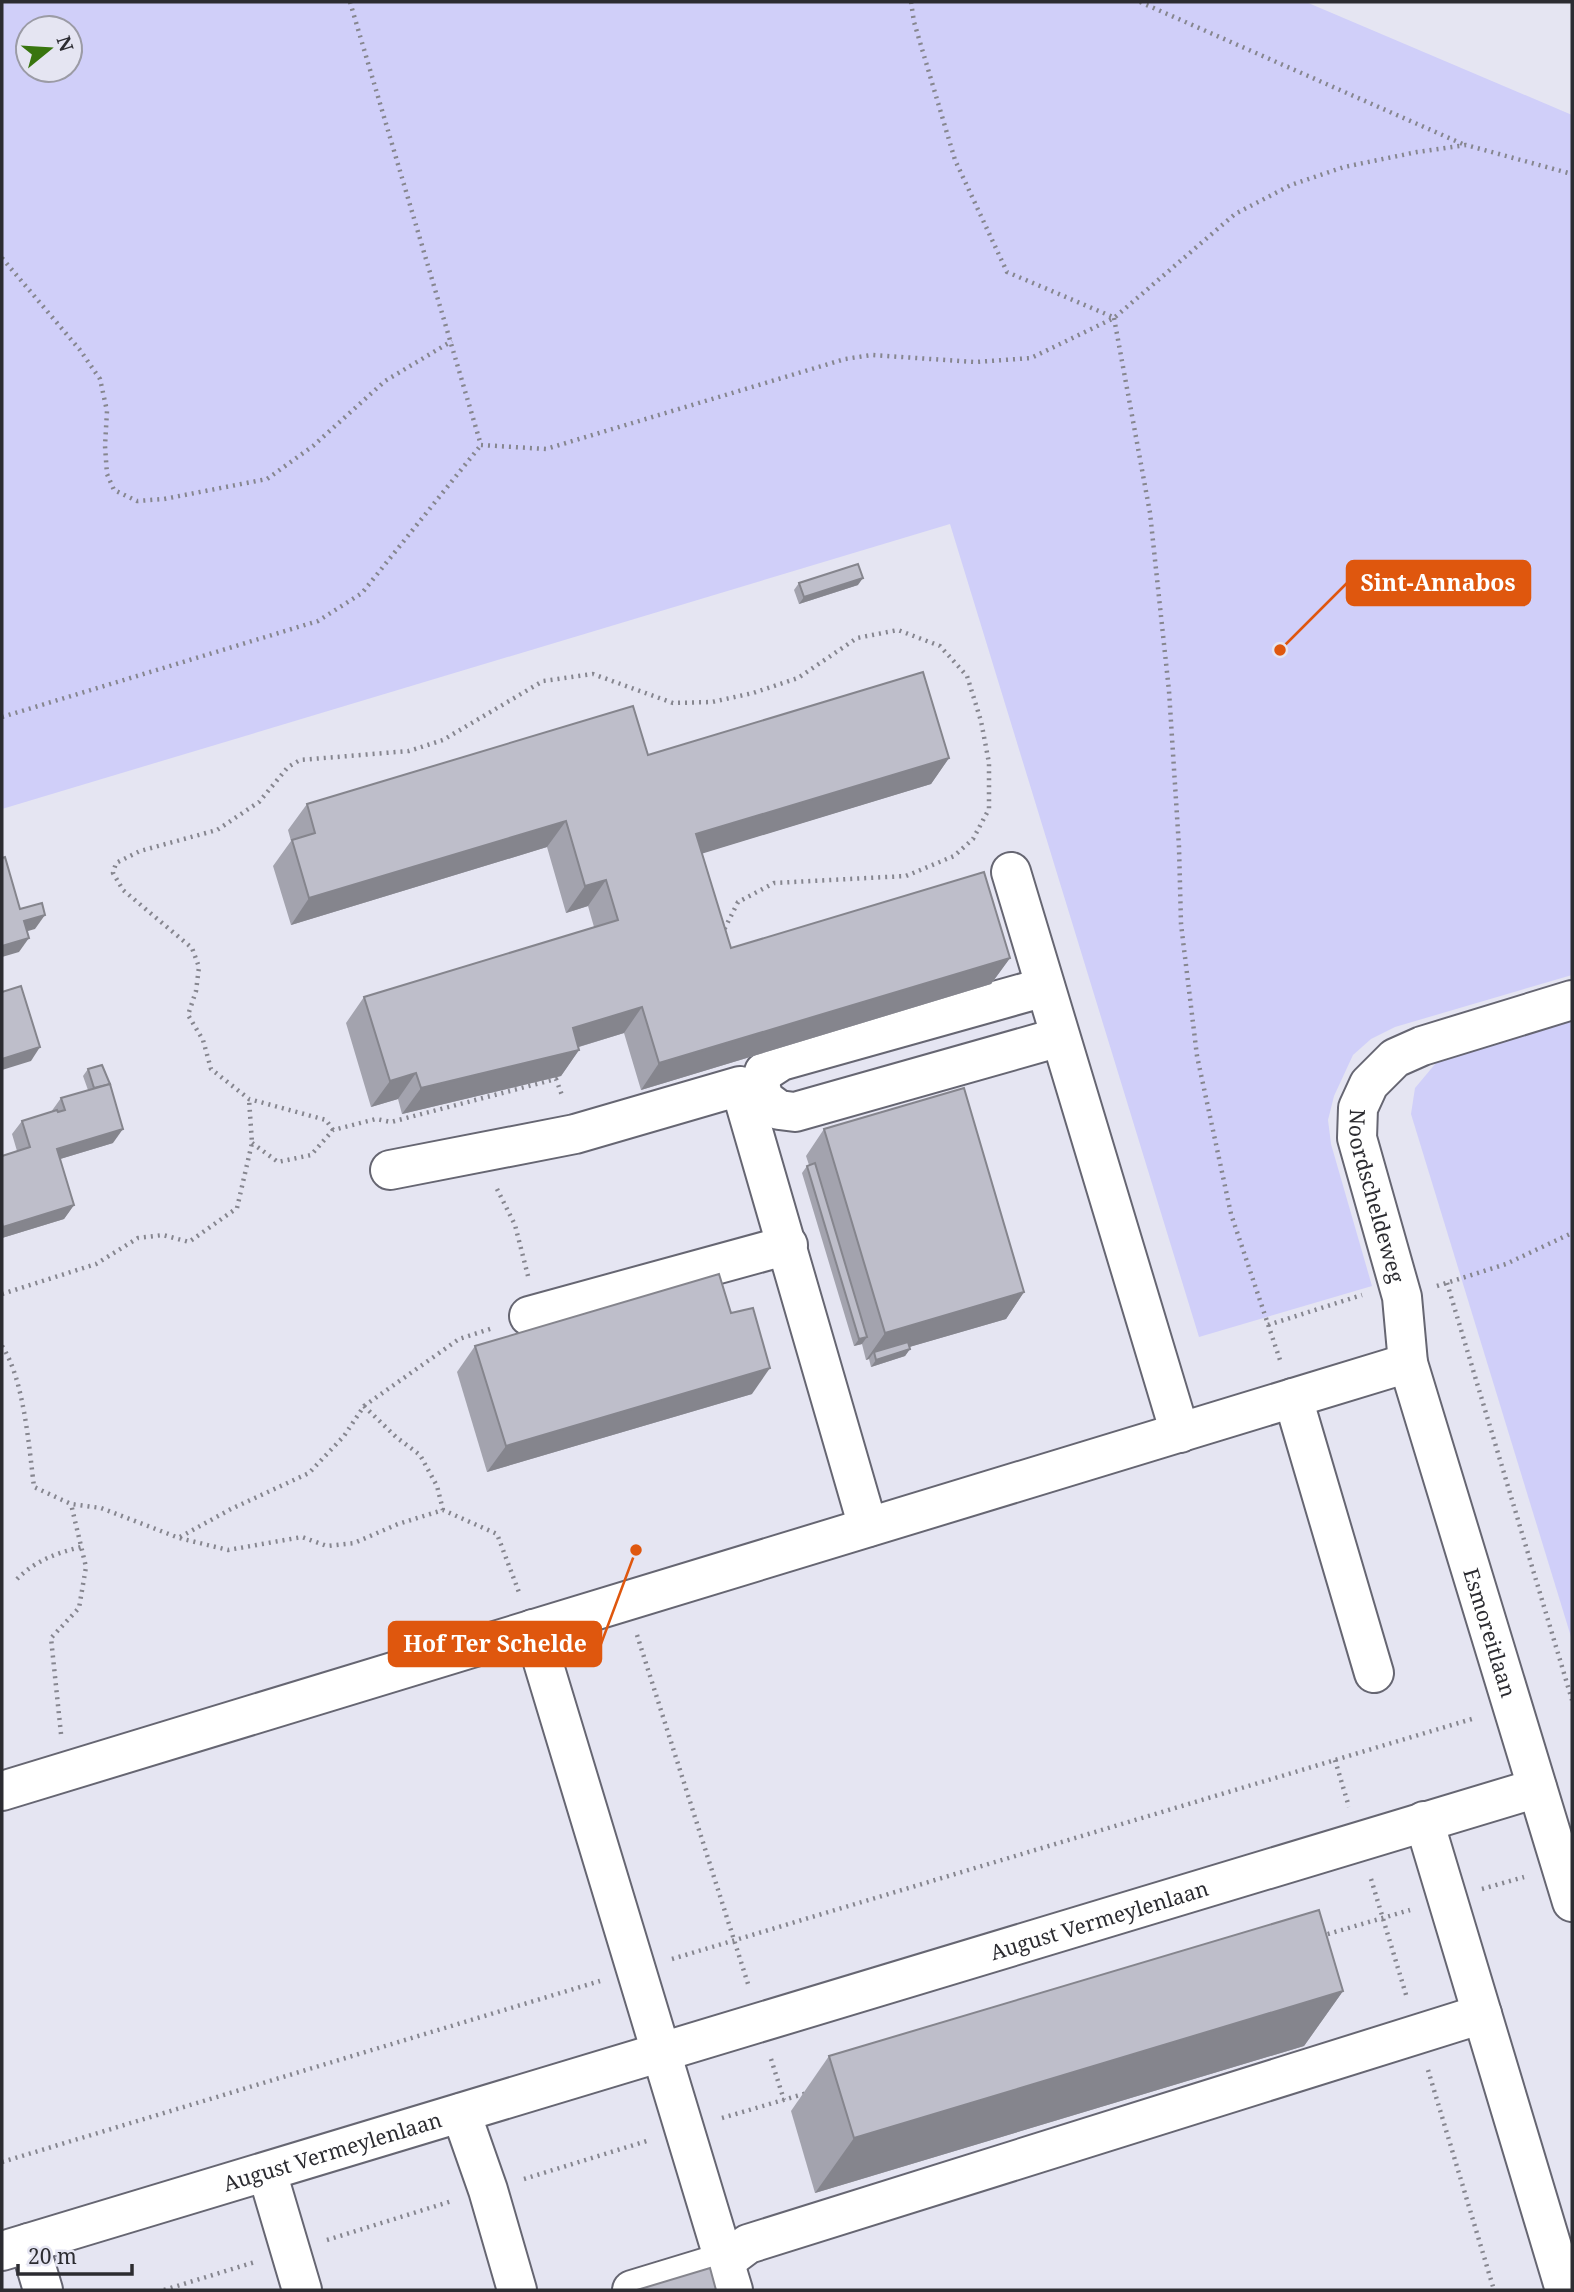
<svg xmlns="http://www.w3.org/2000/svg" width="1574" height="2292" font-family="'Noto Serif',serif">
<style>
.green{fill:#d0cff9;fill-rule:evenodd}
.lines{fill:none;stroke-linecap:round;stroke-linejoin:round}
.minor-casing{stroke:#666672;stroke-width:42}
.path{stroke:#86868f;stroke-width:4.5;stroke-dasharray:2 5;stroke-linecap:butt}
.minor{stroke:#fff;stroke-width:38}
.wall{fill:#a3a3ae}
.shaded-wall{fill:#85858d}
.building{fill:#bebeca;stroke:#85858d;stroke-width:2}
.labels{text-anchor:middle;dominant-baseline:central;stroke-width:6;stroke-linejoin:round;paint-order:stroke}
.street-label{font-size:21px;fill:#2c2c31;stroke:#e5e5f2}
.leader{fill:none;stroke:#df570e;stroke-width:2.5}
.callout-dot{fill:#df570e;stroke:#e5e5f2;stroke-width:2.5}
.callout{fill:#df570e;stroke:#df570e;stroke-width:2.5}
.callout-label{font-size:23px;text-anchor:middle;font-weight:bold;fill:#fff}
</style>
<rect width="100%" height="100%" fill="#e5e5f2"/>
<g class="green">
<path d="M2 2H1306L1572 115V975L1395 1027 1371 1039 1353 1055 1334 1096 1328 1120 1331 1144 1372 1286 1199 1337 950 524 2 809ZM28 28H70V70H28Z"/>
<path d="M1572 1021V1640L1411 1114 1415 1088 1436 1063Z"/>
</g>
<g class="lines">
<defs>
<g id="minor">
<path d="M1011 872 1180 1433"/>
<path d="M1045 987 781 1061 764 1072 760 1085 764 1099 779 1110 795 1112 1060 1037"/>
<path id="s1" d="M1572 1000 1422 1046 1395 1058 1369 1084 1358 1108 1357 1138 1402 1297 1408 1363 1572 1902"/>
<path d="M390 1170 575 1134 740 1086 868 1527"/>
<path d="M529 1316 788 1245"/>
<path d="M1293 1398 1374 1673"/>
<path d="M533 1629 733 2290"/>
<path d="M2 1791 1408 1363"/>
<path d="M1424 1821 1565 2290"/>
<path d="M461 2113 488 2190 517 2290"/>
<path d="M267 2172 302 2290"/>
<path d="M29 2243 43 2290"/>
<path id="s2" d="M2 2251 1537 1788"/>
<path d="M632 2290 724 2262 748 2244 1482 2014"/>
</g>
</defs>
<use href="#minor" class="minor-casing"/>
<g class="path">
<path d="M350 2 481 445"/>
<path d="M911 2 914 22 955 160 1007 272 1113 317"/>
<path d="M1140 2 1465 145"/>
<path d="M2 258 80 350 100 379 107 411 105 446 107 474 114 490 137 501 164 499 267 479 313 446 385 381 452 341"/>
<path d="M1114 318 1150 513 1169 691 1179 847 1181 924 1197 1056 1231 1214 1281 1363"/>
<path d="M481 445 546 449 845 359 872 355 975 362 1031 358 1114 318 1235 214 1291 185 1344 167 1417 152 1466 145 1572 174"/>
<path d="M2 717 318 621 362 593 481 445"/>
<path d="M333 1130 326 1120 249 1099 211 1069 203 1040 188 1015 196 991 199 967 192 948 123 890 113 873 116 863 140 851 217 830 259 802 288 767 300 760 409 751 443 740 543 681 593 674 673 703 712 702 753 693 798 678 857 638 898 630 940 646 967 676 981 721 989 763V809L973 839 954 856 906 876 774 883 738 902 723 932"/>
<path d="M252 1143 278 1162 311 1155 333 1130 376 1119 391 1122 556 1079 563 1098"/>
<path d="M497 1189 515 1225 528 1276"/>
<path d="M1447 1283 1572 1700"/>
<path d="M1437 1286 1506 1264 1572 1233"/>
<path d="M2 1294 96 1264 138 1238 163 1235 189 1242 237 1208 252 1143 249 1099"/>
<path d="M1268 1325 1362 1295"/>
<path d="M2 1346C24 1379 29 1447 34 1487L71 1504 101 1508 179 1538 228 1550 302 1537 327 1546 354 1543 398 1524 443 1510 497 1534 520 1595"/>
<path d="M364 1406 396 1437 420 1455 437 1486 443 1510"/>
<path d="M180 1537 231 1509 309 1473 344 1436 364 1406 459 1339 493 1328"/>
<path d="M17 1579C35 1561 56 1553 81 1547"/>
<path d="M637 1635 749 1987"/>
<path d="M61 1734 51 1638 79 1608 86 1567 71 1504"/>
<path d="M1335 1760 1349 1807"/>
<path d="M1371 1879 1407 1998"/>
<path d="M1482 1889 1524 1877"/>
<path d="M1321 1936 1410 1910"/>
<path d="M672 1959 1475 1718"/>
<path d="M771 2059 784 2100"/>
<path d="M1428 2070 1494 2290"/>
<path d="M722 2118 807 2093"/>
<path d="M2 2162 600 1981"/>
<path d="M524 2179 650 2140"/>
<path d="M327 2240 452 2201"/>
<path d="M164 2290 255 2262"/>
</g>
<use href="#minor" class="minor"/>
</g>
<g class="wall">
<path d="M799 583 858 585 799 604 794 590Z"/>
<path d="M949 758 931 784 702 853 731 948 1010 958 991 984 641 1090 624 1033 579 1047V1050L561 1076 402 1114 398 1099 371 1107 346 1023 364 997 594 927 588 906 566 913 547 847 291 925 273 866 291 841 288 830 307 804Z"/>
<path d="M88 1069 113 1143 60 1159 74 1205 64 1219 2 1238V1156L17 1151 12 1134 22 1121 51 1112 61 1098 88 1090 83 1076Z"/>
<path d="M824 1129 1024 1292 1006 1319 909 1347 910 1349 905 1356 871 1367 869 1359 866 1360 862 1344 854 1346 802 1173 807 1166 809 1165 806 1156Z"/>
<path d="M475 1346 752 1394 487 1472 457 1372Z"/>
<path d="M1343 1991 1304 2046 815 2193 791 2111 829 2056Z"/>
</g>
<g class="shaded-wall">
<path d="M863 578 858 585 799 604 804 597Z"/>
<path d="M949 758 931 784 678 861 696 834Z"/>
<path d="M566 821 547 847 291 925 309 898Z"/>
<path d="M606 880 588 906 566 913 585 886Z"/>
<path d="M45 915 35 929 14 935 24 921Z"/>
<path d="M29 938 19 952 2 957V946Z"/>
<path d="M1010 958 991 984 641 1090 659 1063Z"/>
<path d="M642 1007 624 1033 555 1054 573 1028Z"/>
<path d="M40 1047 31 1061 2 1070V1059Z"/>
<path d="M579 1050 561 1076 402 1114 421 1088Z"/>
<path d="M416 1073 398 1099 371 1107 390 1081Z"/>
<path d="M123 1129 113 1143 47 1163 57 1149Z"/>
<path d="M74 1205 64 1219 2 1238V1229L3 1227Z"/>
<path d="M1024 1292 1006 1319 875 1357 874 1352 869 1359 866 1360 885 1333Z"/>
<path d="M867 1337 862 1344 854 1346 859 1339Z"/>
<path d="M910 1349 905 1356 871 1367 876 1360Z"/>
<path d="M770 1368 752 1394 487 1472 506 1446Z"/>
<path d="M1343 1991 1304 2046 815 2193 854 2138Z"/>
</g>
<g class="building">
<path d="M858 564 863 578 804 597 799 583Z"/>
<path d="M923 672 949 758 696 834 731 948 984 872 1010 958 659 1063 642 1007 573 1028 579 1050 421 1088 416 1073 390 1081 364 997 618 920 606 880 585 886 566 821 309 898 292 840 315 833 307 804 633 706 648 755Z"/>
<path d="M5 857 20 909 42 903 45 915 24 921 29 938 2 946V858Z"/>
<path d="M21 986 40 1047 2 1059V992Z"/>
<path d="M102 1065 110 1084 94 1088 88 1069Z"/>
<path d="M110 1084 123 1129 57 1149 74 1205 3 1227 2 1223V1156L30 1147 22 1121 57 1110 58 1112 65 1110 61 1098Z"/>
<path d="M964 1088 1024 1292 885 1333 824 1129Z"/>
<path d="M815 1163 867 1337 859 1339 807 1166Z"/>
<path d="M719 1274 731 1313 753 1308 770 1368 506 1446 475 1346Z"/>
<path d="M908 1342 910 1349 876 1360 874 1352Z"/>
<path d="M1319 1910 1343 1991 854 2138 829 2056Z"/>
<path d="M710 2268 716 2290H637Z"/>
</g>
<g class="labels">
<g class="street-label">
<text stroke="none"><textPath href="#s1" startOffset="340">Noordscheldeweg</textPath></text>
<text stroke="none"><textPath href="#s1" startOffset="793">Esmoreitlaan</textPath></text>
<text stroke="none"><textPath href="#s2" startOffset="1146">August Vermeylenlaan</textPath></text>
<text stroke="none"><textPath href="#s2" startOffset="345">August Vermeylenlaan</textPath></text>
</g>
</g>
<path class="leader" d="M1280 650L1347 583M636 1550L601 1644"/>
<g class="callout-dot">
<circle cx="1280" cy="650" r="7"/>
<circle cx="636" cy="1550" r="7"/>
</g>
<g class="callout">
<rect x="1347" y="561" width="183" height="44" rx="7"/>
<rect x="389" y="1622" width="212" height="44" rx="7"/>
</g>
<g class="callout-label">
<text x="1438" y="591">Sint-Annabos</text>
<text x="495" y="1652">Hof Ter Schelde</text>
</g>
<rect width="1574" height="2292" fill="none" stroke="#2c2c31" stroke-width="7"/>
<g transform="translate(49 49) rotate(72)"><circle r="33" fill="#e5e5f2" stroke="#9b9ba5" stroke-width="2"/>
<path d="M0-5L12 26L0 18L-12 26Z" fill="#38750e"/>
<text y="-10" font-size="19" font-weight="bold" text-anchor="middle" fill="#2c2c31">N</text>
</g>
<path d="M18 2264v10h114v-10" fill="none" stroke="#2c2c31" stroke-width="3.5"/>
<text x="28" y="2264" font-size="21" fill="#2c2c31" stroke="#e5e5f2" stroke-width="5" paint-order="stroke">20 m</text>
</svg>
